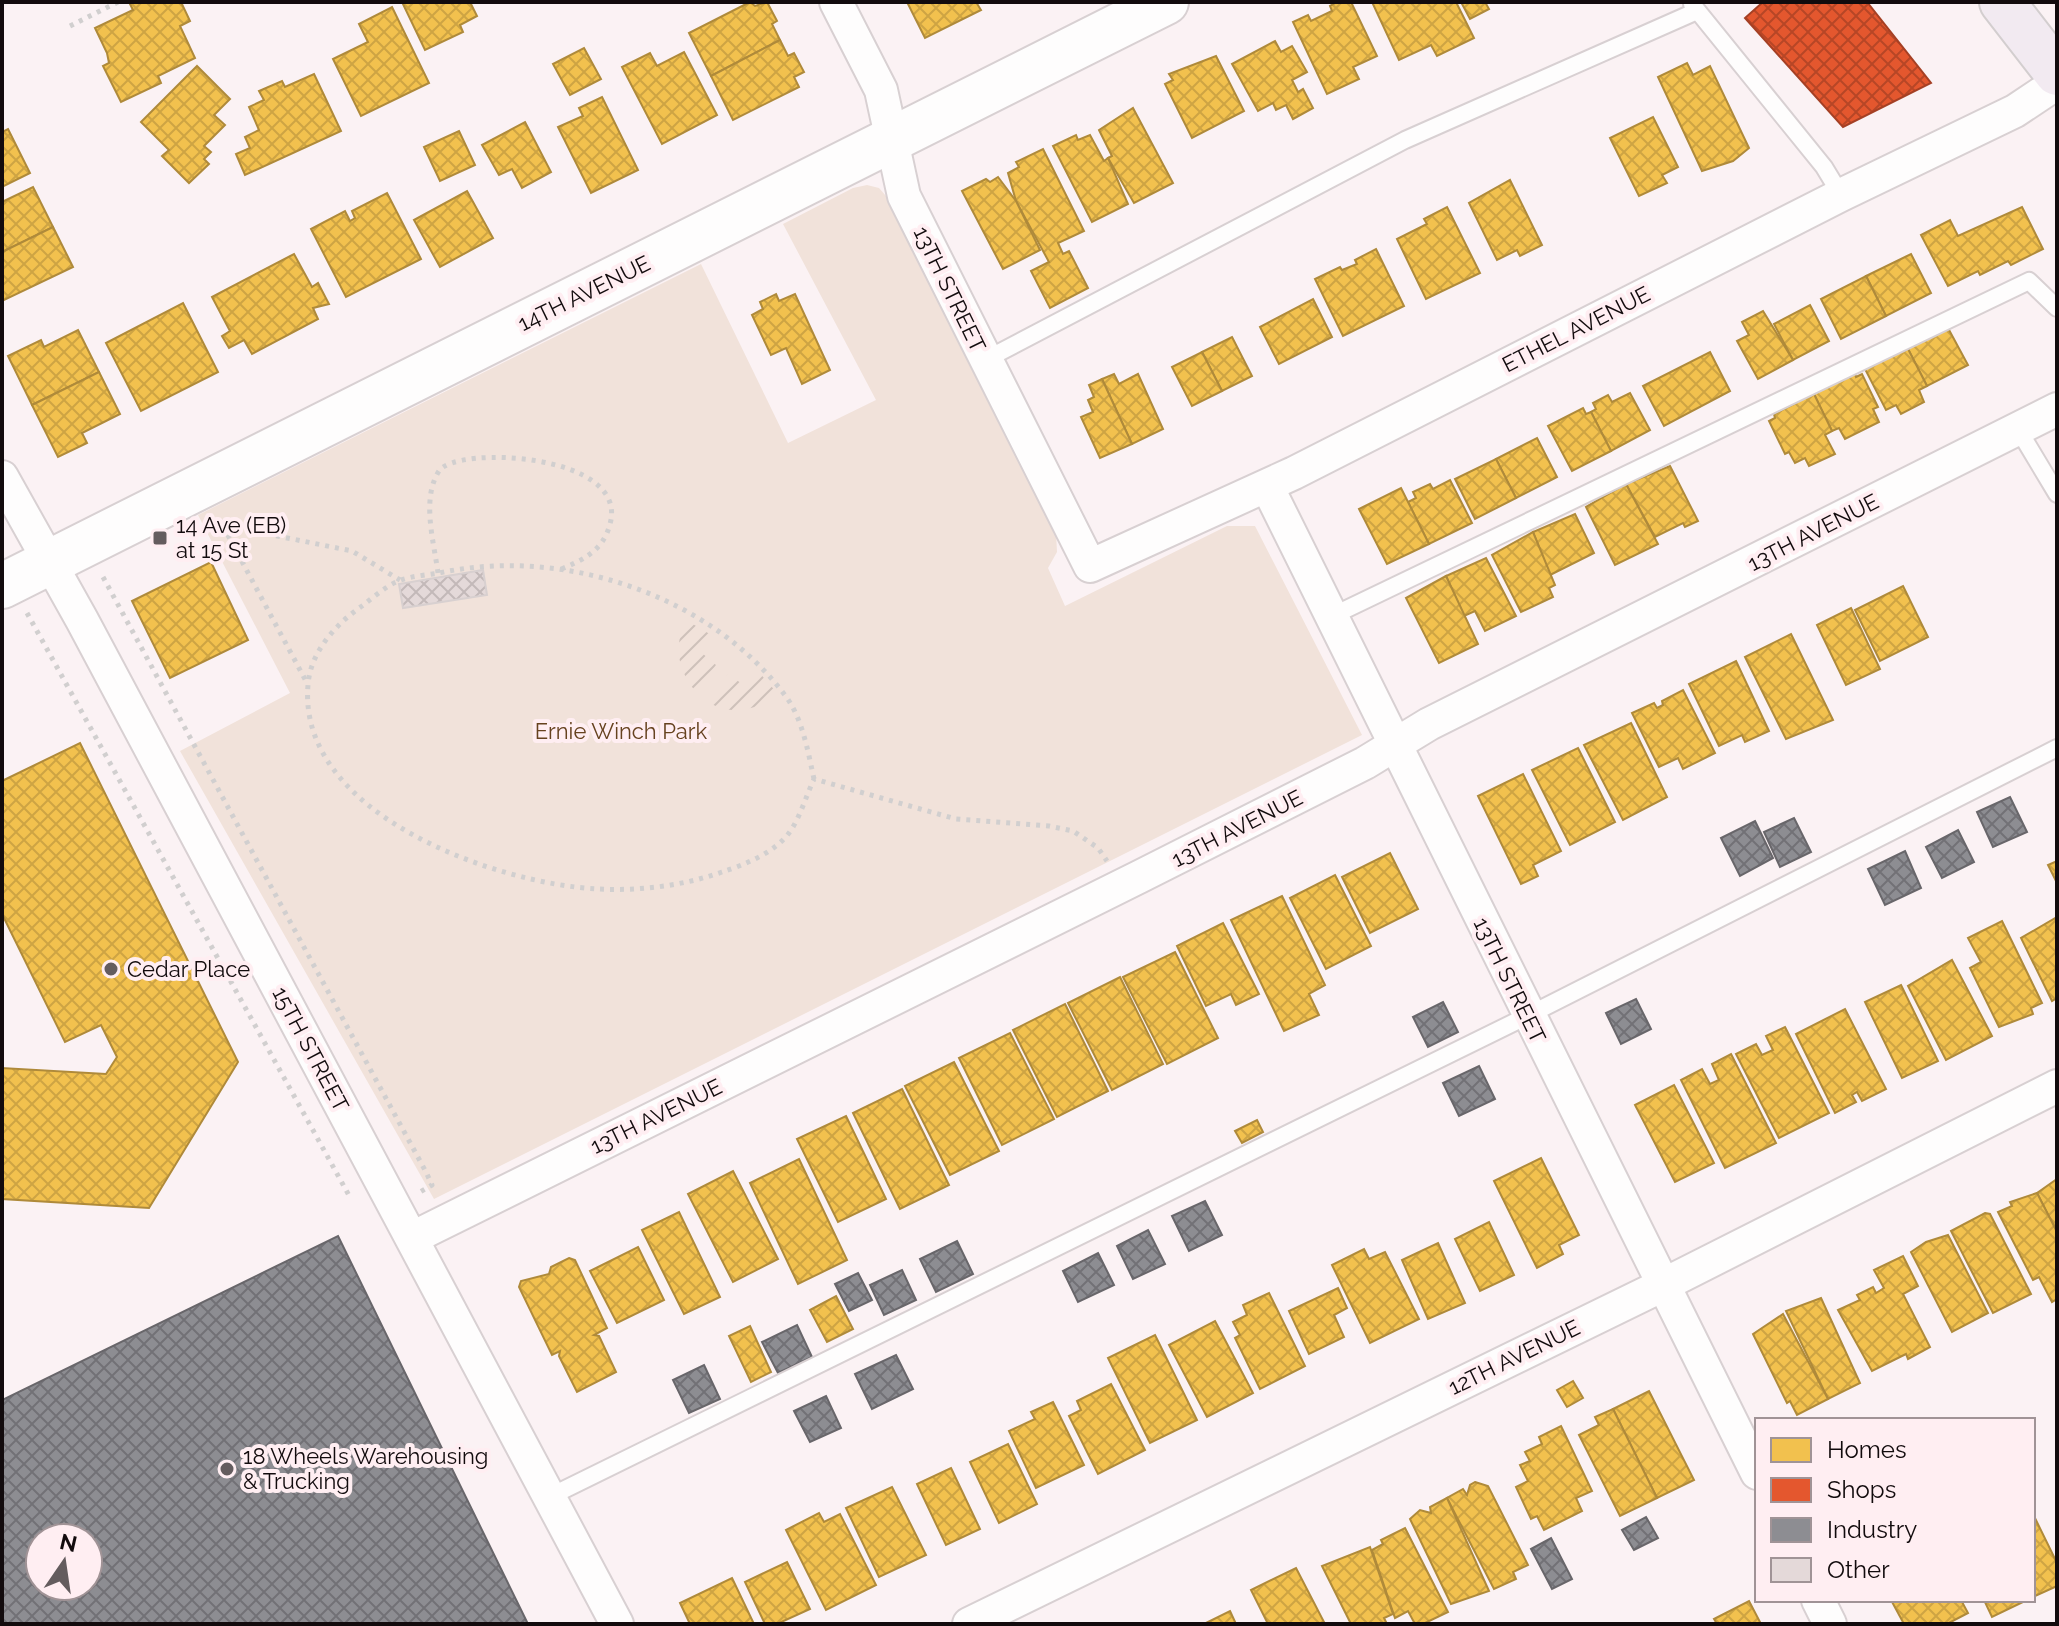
<svg xmlns="http://www.w3.org/2000/svg" width="2059" height="1626" font-family="Raleway,sans-serif">
<style>
.park{fill:#f1e2da}
.garden{fill:url(#garden-furrows)}
.homes{fill:url(#homes-cross-hatch);stroke:#af8a3a;stroke-width:2}
.shops{fill:url(#shops-cross-hatch);stroke:#a54024;stroke-width:2}
.industry{fill:url(#industry-cross-hatch);stroke:#68666a;stroke-width:2;fill-rule:evenodd}
.building{fill:url(#building-cross-hatch);stroke:#d8d0d0;stroke-width:2}
.lines{fill:none;stroke-linecap:round;stroke-linejoin:round}
.lane-casing{stroke:#d8d0d2;stroke-width:20}
.street-casing{stroke:#d8d0d2;stroke-width:36}
.secondary-casing{stroke:#d8d0d2;stroke-width:48}
.primary-casing{stroke:#d3cecf;stroke-width:48}
.path{stroke:#d1cfcf;stroke-width:5;stroke-dasharray:4 6;stroke-linecap:butt}
.lane{stroke:#fefdfd;stroke-width:16}
.street{stroke:#fefdfd;stroke-width:32}
.secondary{stroke:#fefdfd;stroke-width:44}
.primary{stroke:#f2eaf1;stroke-width:44}
.poi-dot{fill:#645c5e;stroke:#ffeef2;stroke-width:3}
.labels{text-anchor:middle;dominant-baseline:central;stroke-width:8;stroke-linejoin:round;paint-order:stroke}
.street-label{font-size:22px;fill:#120b0d;stroke:#ffeef2}
.poi-label{font-size:22px;fill:#120b0d;stroke:#ffeef2;text-anchor:start}
.park-label{font-size:22px;fill:#66421f;stroke:#ffeef2}
</style>
<defs>
<pattern id="garden-furrows" width="10" height="10" patternUnits="userSpaceOnUse" patternTransform="scale(2)"><rect width="10" height="10" fill="#f1e2da"/><path d="M-1 1l2-2M0 10L10 0M9 11l2-2" fill="none" stroke="#cec1ba"/></pattern>
<pattern id="homes-cross-hatch" width="8" height="8" patternUnits="userSpaceOnUse" patternTransform="scale(2)"><rect width="8" height="8" fill="#f2c14e"/><path d="M0 0l8 8M0 8l8-8" fill="none" stroke="#cea443"/></pattern>
<pattern id="shops-cross-hatch" width="8" height="8" patternUnits="userSpaceOnUse" patternTransform="scale(2)"><rect width="8" height="8" fill="#e4572e"/><path d="M0 0l8 8M0 8l8-8" fill="none" stroke="#b74626"/></pattern>
<pattern id="industry-cross-hatch" width="8" height="8" patternUnits="userSpaceOnUse" patternTransform="scale(2)"><rect width="8" height="8" fill="#8d8d92"/><path d="M0 0l8 8M0 8l8-8" fill="none" stroke="#727176"/></pattern>
<pattern id="building-cross-hatch" width="8" height="8" patternUnits="userSpaceOnUse" patternTransform="scale(2)"><rect width="8" height="8" fill="#e4d9d9"/><path d="M0 0l8 8M0 8l8-8" fill="none" stroke="#c3b9b9"/></pattern>
</defs>
<rect width="100%" height="100%" fill="#fbf2f4"/>
<path class="park" d="M867 185 879 188 886 196 1056 533 1057 552 1048 568 1065 606 1227 526H1255L1362 735 434 1199 180 751 290 693 198 515 701 264 788 443 876 400 783 224 853 188Z"/>
<g class="garden">
<path d="M686 620 713 636 702 653 716 665 696 692C678 670 673 647 686 620Z"/>
<path d="M756 669 778 694C758 710 729 717 707 701L728 674 745 686Z"/>
</g>
<g class="homes">
<path d="M129 2H181L190 21 180 26 195 58 158 76 161 83 121 102 103 66 109 63 107 53 95 28 133 10Z"/>
<path d="M402 2H470L477 16 460 25 463 32 425 50Z"/>
<path d="M750 2 755 6 767 2 777 21 772 24 780 40 711 76 689 33Z"/>
<path d="M907 2H976L981 10 925 38Z"/>
<path d="M1337 2H1351L1377 56 1353 67 1359 79 1327 94 1293 22 1308 15 1311 21 1332 11 1330 6Z"/>
<path d="M1372 2H1456L1474 38 1437 56 1431 45 1399 60Z"/>
<path d="M1461 2H1485L1489 9 1470 19Z"/>
<path d="M392 7 429 83 361 116 333 59 368 42 359 24Z"/>
<path d="M780 40 788 56 794 53 804 72 794 77 799 87 733 120 711 76Z"/>
<path d="M1275 41 1281 52 1292 46 1307 72 1292 80 1298 92 1303 89 1313 108 1293 119 1286 105 1276 110 1273 103 1258 111 1232 64Z"/>
<path d="M584 48 601 79 570 95 553 64Z"/>
<path d="M684 52 717 115 662 144 622 67 650 53 657 66Z"/>
<path d="M1216 56 1244 111 1192 138 1165 84 1173 80 1169 74Z"/>
<path d="M1687 63 1693 75 1710 66 1749 148 1733 161 1702 171 1658 77Z"/>
<path d="M197 66 230 99 214 115 225 125 204 146 211 152 204 159 209 164 189 183 162 156 169 150 141 122Z"/>
<path d="M314 74 341 131 245 175 236 154 250 148 245 137 259 130 249 107 264 100 259 91 282 81 285 87Z"/>
<path d="M602 97 638 170 591 193 558 127 583 116 579 108Z"/>
<path d="M1133 108 1173 183 1134 203 1108 158 1112 156 1099 130Z"/>
<path d="M1653 117 1678 167 1662 175 1667 183 1639 196 1610 138Z"/>
<path d="M525 122 551 172 522 188 512 169 499 175 482 145Z"/>
<path d="M8 129 30 173 2 187V132Z"/>
<path d="M459 131 475 165 440 181 424 147Z"/>
<path d="M1076 135 1078 140 1090 135 1104 161 1108 158 1128 204 1092 222 1053 146Z"/>
<path d="M1043 149 1084 231 1058 243 1063 254 1069 251 1088 288 1050 308 1031 271 1049 262 1016 201 1008 173 1019 167 1016 162Z"/>
<path d="M998 177 1016 201 1040 250 1003 269 962 191 986 179 990 182Z"/>
<path d="M1510 180 1542 245 1520 256 1517 250 1497 260 1469 203Z"/>
<path d="M33 187 53 227 2 252V202Z"/>
<path d="M467 191 493 238 440 267 414 220Z"/>
<path d="M387 193 421 259 346 297 311 229 345 211 350 221 355 218 352 211Z"/>
<path d="M1447 207 1480 273 1426 299 1397 239 1427 224 1424 219Z"/>
<path d="M2022 207 2043 249 2011 265 2008 261 1980 275 1978 271 1948 286 1921 235 1950 220 1958 236Z"/>
<path d="M53 227 73 267 2 301V252Z"/>
<path d="M1376 249 1404 306 1343 336 1315 279 1340 267 1342 270 1357 264 1355 260Z"/>
<path d="M294 254 312 287 318 283 329 304 313 308 318 319 252 354 244 340 229 348 222 336 230 331 212 297Z"/>
<path d="M1911 254 1931 293 1886 316 1866 276Z"/>
<path d="M1866 276 1886 316 1841 339 1821 299Z"/>
<path d="M776 294 779 301 795 294 830 370 802 384 786 348 771 355 752 315 763 309 760 302Z"/>
<path d="M1313 299 1332 337 1279 364 1260 327Z"/>
<path d="M183 303 218 372 141 411 106 343Z"/>
<path d="M1810 305 1829 341 1793 360 1774 324Z"/>
<path d="M1763 311 1793 360 1758 379 1737 341 1749 335 1742 322Z"/>
<path d="M1948 328 1968 365 1927 386 1906 345Z"/>
<path d="M78 330 99 372 32 405 8 356 41 340 44 347Z"/>
<path d="M1232 337 1252 376 1222 391 1202 352Z"/>
<path d="M1906 345 1927 386 1919 390 1924 402 1901 414 1896 405 1886 410 1865 369Z"/>
<path d="M1202 352 1222 391 1192 406 1172 367Z"/>
<path d="M1710 352 1730 391 1664 426 1643 386Z"/>
<path d="M99 372 120 414 82 433 87 443 58 457 32 405Z"/>
<path d="M1114 374 1119 384 1138 374 1163 429 1132 444 1102 379Z"/>
<path d="M1855 374 1856 377 1862 374 1878 407 1873 409 1879 422 1845 439 1839 428 1832 431 1813 392Z"/>
<path d="M1102 379 1132 444 1100 458 1081 417 1093 412 1088 400 1094 397 1089 385Z"/>
<path d="M1813 392 1832 431 1825 435 1835 454 1809 466 1805 458 1795 463 1789 452 1785 454 1769 421 1775 418 1774 414 1796 403 1794 400Z"/>
<path d="M1630 393 1650 430 1611 451 1591 412 1596 409 1593 403 1608 395 1612 402Z"/>
<path d="M1583 408 1586 414 1591 412 1611 451 1572 471 1548 426Z"/>
<path d="M1537 438 1557 477 1516 498 1496 459Z"/>
<path d="M1496 459 1516 498 1475 519 1455 479Z"/>
<path d="M1670 466 1698 521 1685 527 1683 523 1655 537 1626 484Z"/>
<path d="M1450 480 1472 523 1429 544 1408 502 1416 498 1413 492 1430 484 1433 489Z"/>
<path d="M1626 484 1658 544 1615 565 1586 507Z"/>
<path d="M1401 488 1429 544 1387 564 1359 509Z"/>
<path d="M1575 514 1594 553 1550 575 1533 532Z"/>
<path d="M1533 532 1555 585 1549 588 1553 597 1521 612 1492 555Z"/>
<path d="M1486 558 1516 616 1485 631 1475 611 1464 616 1446 576Z"/>
<path d="M211 562 248 640 170 678 132 601Z"/>
<path d="M1446 576 1478 644 1439 663 1406 598Z"/>
<path d="M1903 586 1928 637 1880 661 1855 610Z"/>
<path d="M1851 608 1880 669 1846 685 1817 625Z"/>
<path d="M1791 634 1833 720 1786 739 1745 657Z"/>
<path d="M1736 661 1769 731 1745 742 1742 735 1719 746 1689 684Z"/>
<path d="M1683 690 1715 753 1683 769 1678 758 1659 767 1632 713 1654 703 1657 708 1663 705 1662 701Z"/>
<path d="M1631 723 1667 797 1623 820 1584 745Z"/>
<path d="M80 743 238 1062 149 1208 2 1199V1068L106 1074 117 1057 101 1025 65 1042 2 914V781Z"/>
<path d="M1578 748 1615 822 1570 845 1532 770Z"/>
<path d="M1523 774 1561 851 1533 865 1538 876 1521 884 1478 796Z"/>
<path d="M1390 853 1418 909 1370 933 1342 877Z"/>
<path d="M2057 861V883L2048 865Z"/>
<path d="M1335 875 1371 946 1326 969 1290 898Z"/>
<path d="M1282 896 1325 985 1309 994 1319 1015 1284 1031 1231 920Z"/>
<path d="M2057 917V998L2052 1001 2021 938Z"/>
<path d="M2002 921 2042 1003 2031 1008 2033 1014 1999 1027 1970 968 1981 962 1968 938Z"/>
<path d="M1223 923 1259 994 1236 1005 1231 994 1206 1006 1177 946Z"/>
<path d="M1175 952 1218 1038 1167 1064 1123 977Z"/>
<path d="M1952 960 1992 1036 1946 1060 1908 986Z"/>
<path d="M1120 977 1163 1064 1112 1090 1068 1003Z"/>
<path d="M1901 985 1938 1061 1902 1078 1865 1002Z"/>
<path d="M1065 1004 1108 1091 1057 1117 1013 1030Z"/>
<path d="M1845 1009 1886 1089 1862 1101 1857 1092 1852 1095 1856 1102 1835 1113 1796 1034Z"/>
<path d="M1785 1027 1829 1113 1779 1138 1736 1054 1756 1044 1762 1055 1773 1050 1766 1036Z"/>
<path d="M1010 1033 1054 1119 1002 1145 959 1058Z"/>
<path d="M1731 1054 1776 1143 1725 1168 1681 1080 1702 1069 1710 1084 1719 1080 1712 1064Z"/>
<path d="M954 1062 999 1151 950 1175 905 1086Z"/>
<path d="M1674 1085 1714 1163 1675 1182 1635 1105Z"/>
<path d="M902 1089 949 1185 900 1209 853 1113Z"/>
<path d="M846 1116 886 1199 838 1222 797 1139Z"/>
<path d="M1257 1120 1263 1132 1242 1143 1235 1131Z"/>
<path d="M1541 1158 1579 1235 1559 1245 1563 1254 1537 1268 1494 1181Z"/>
<path d="M799 1159 847 1260 798 1284 750 1183Z"/>
<path d="M733 1171 778 1259 733 1282 688 1194Z"/>
<path d="M2057 1179V1232L2037 1193Z"/>
<path d="M2037 1193 2057 1232V1299L2052 1302 2039 1277 2033 1280 1998 1212 2012 1206 2010 1202Z"/>
<path d="M679 1212 720 1297 684 1314 642 1230Z"/>
<path d="M1985 1213 1990 1214 2031 1294 1993 1313 1951 1231Z"/>
<path d="M1489 1222 1514 1275 1480 1291 1455 1239Z"/>
<path d="M1948 1235 1988 1313 1952 1332 1911 1252 1926 1242Z"/>
<path d="M1438 1243 1465 1303 1428 1319 1402 1260Z"/>
<path d="M638 1247 664 1300 617 1323 590 1271Z"/>
<path d="M1364 1249 1369 1259 1385 1252 1419 1319 1370 1343 1332 1265Z"/>
<path d="M1903 1256 1918 1286 1903 1294 1930 1347 1908 1359 1906 1354 1872 1371 1838 1310 1860 1300 1857 1295 1873 1287 1876 1293 1884 1288 1874 1270Z"/>
<path d="M569 1258 575 1260 607 1328 594 1335 599 1336 616 1372 577 1392 559 1356 560 1351 552 1355 519 1287 521 1281 549 1274 551 1267Z"/>
<path d="M1338 1288 1347 1308 1334 1315 1344 1337 1309 1354 1289 1311Z"/>
<path d="M1269 1293 1305 1366 1260 1389 1235 1338 1240 1335 1233 1322 1247 1315 1243 1305Z"/>
<path d="M836 1296 853 1329 827 1342 810 1310Z"/>
<path d="M1821 1298 1860 1383 1828 1399 1786 1311Z"/>
<path d="M1783 1314 1828 1399 1797 1415 1790 1401 1787 1403 1753 1334Z"/>
<path d="M1215 1321 1253 1393 1207 1417 1169 1345Z"/>
<path d="M750 1326 771 1372 751 1382 729 1336Z"/>
<path d="M1155 1335 1197 1420 1150 1443 1108 1358Z"/>
<path d="M1573 1381 1583 1398 1567 1407 1557 1390Z"/>
<path d="M1111 1384 1145 1450 1098 1474 1069 1416 1081 1410 1077 1401Z"/>
<path d="M1649 1391 1694 1480 1657 1498 1613 1409Z"/>
<path d="M1053 1402 1084 1465 1036 1488 1009 1431 1035 1419 1031 1412Z"/>
<path d="M1613 1409 1657 1498 1620 1516 1579 1435 1599 1425 1595 1417Z"/>
<path d="M1561 1426 1592 1491 1576 1498 1582 1511 1544 1530 1537 1516 1531 1519 1516 1487 1528 1481 1520 1465 1530 1461 1525 1452 1542 1444 1539 1437Z"/>
<path d="M1008 1444 1037 1504 999 1523 970 1462Z"/>
<path d="M951 1468 980 1529 946 1545 917 1484Z"/>
<path d="M1475 1482 1488 1486 1528 1565 1513 1572 1516 1579 1494 1589 1447 1498 1463 1489 1467 1495 1470 1485Z"/>
<path d="M892 1487 926 1555 879 1577 846 1508Z"/>
<path d="M1447 1498 1489 1591 1451 1604 1410 1519 1420 1510 1431 1513 1430 1507Z"/>
<path d="M819 1513 824 1522 840 1514 876 1585 826 1610 786 1530Z"/>
<path d="M2033 1514 2057 1563V1586L2033 1597Z"/>
<path d="M1405 1528 1448 1612 1423 1624H1415L1408 1611 1395 1618 1372 1550 1383 1544 1381 1540Z"/>
<path d="M1370 1547 1393 1614 1384 1618 1387 1624H1351L1322 1566Z"/>
<path d="M787 1562 810 1609 777 1624H765L745 1582Z"/>
<path d="M1296 1568 1325 1624H1268L1251 1590Z"/>
<path d="M732 1578 754 1624H690L680 1603Z"/>
<path d="M1891 1600H1961L1968 1613 1947 1624H1904Z"/>
<path d="M1984 1600H2027L1992 1617Z"/>
<path d="M1749 1601 1761 1624H1717L1714 1619Z"/>
<path d="M1230 1611 1236 1624H1204Z"/>
</g>
<path class="shops" d="M1763 2H1867L1931 83 1843 127 1745 18Z"/>
<g class="industry">
<path d="M2010 797 2027 832 1993 847 1977 812Z"/>
<path d="M1794 818 1811 852 1780 867 1764 832Z"/>
<path d="M1755 821 1773 858 1740 876 1721 838Z"/>
<path d="M1958 830 1974 862 1942 878 1926 847Z"/>
<path d="M1905 851 1921 888 1885 905 1868 869Z"/>
<path d="M1636 999 1651 1029 1621 1044 1606 1013Z"/>
<path d="M1443 1002 1458 1032 1428 1047 1413 1017Z"/>
<path d="M1479 1066 1495 1099 1459 1116 1443 1083Z"/>
<path d="M1205 1201 1222 1235 1189 1251 1172 1216Z"/>
<path d="M1148 1230 1165 1264 1133 1279 1117 1246Z"/>
<path d="M338 1236 528 1624H2V1400ZM40 1538H88V1586H40Z"/>
<path d="M957 1241 973 1274 936 1292 920 1259Z"/>
<path d="M1098 1253 1114 1285 1078 1302 1063 1271Z"/>
<path d="M902 1270 916 1300 884 1315 870 1285Z"/>
<path d="M858 1273 872 1300 849 1311 835 1284Z"/>
<path d="M797 1325 812 1357 778 1373 762 1342Z"/>
<path d="M896 1355 913 1389 872 1409 855 1374Z"/>
<path d="M704 1365 720 1399 689 1413 673 1380Z"/>
<path d="M826 1396 841 1428 810 1442 794 1411Z"/>
<path d="M1646 1517 1658 1538 1634 1550 1622 1530Z"/>
<path d="M1551 1538 1572 1579 1552 1589 1531 1549Z"/>
</g>
<path class="building" d="M483 570 487 595 403 608 399 584Z"/>
<g class="lines">
<defs>
<g id="lane">
<path d="M1692 4 1824 167 1841 195"/>
<path d="M985 360 1405 140 1697 11"/>
<path d="M2018 429 2057 494"/>
<path d="M1332 616 2029 281 2057 308"/>
<path d="M547 1498 1527 1016 2057 748"/>
</g>
<g id="street">
<path d="M836 2 881 90 904 196 1090 566 1294 473 1841 195 2015 111 2057 83"/>
<path d="M2 477 82 620 617 1624"/>
<path d="M1267 486 1757 1473"/>
<path d="M412 1238 1139 877 1365 763 1429 724 2057 409"/>
<path d="M1818 1600 1830 1624"/>
<path d="M969 1624 1665 1284 2057 1086"/>
</g>
<path id="secondary" d="M2 586 1166 2"/>
<path id="primary" d="M2002 2 2057 73"/>
</defs>
<use href="#lane" class="lane-casing"/>
<use href="#street" class="street-casing"/>
<use href="#secondary" class="secondary-casing"/>
<use href="#primary" class="primary-casing"/>
<g class="path">
<path d="M70 26 118 2"/>
<path d="M220 520 223 525 352 551 400 580"/>
<path d="M223 526 307 683"/>
<path d="M438 573C434 542 421 499 439 471 456 445 630 453 610 524 603 551 583 560 559 570"/>
<path d="M103 577 426 1172 432 1185 420 1192"/>
<path d="M27 613 351 1199"/>
<path d="M814 779C808 752 803 721 787 698 712 595 563 546 439 573 427 575 412 576 401 580 387 585 374 597 362 606 337 623 310 652 308 685 297 814 496 884 598 889 640 891 682 886 722 872 744 865 774 853 789 833 800 818 806 796 814 779L956 819 1049 826 1073 831 1098 848 1107 861"/>
</g>
<use href="#lane" class="lane"/>
<use href="#street" class="street"/>
<use href="#secondary" class="secondary"/>
<use href="#primary" class="primary"/>
</g>
<g class="poi-dot">
<rect x="152" y="530" width="16" height="16" rx="4"/>
<circle cx="111" cy="969" r="8"/>
<circle cx="227" cy="1469" r="8"/>
</g>
<g class="labels">
<g class="street-label">
<text transform="translate(950 289) rotate(64)">13TH STREET</text>
<text transform="translate(584 293) rotate(-26)">14TH AVENUE</text>
<text transform="translate(1576 329) rotate(-27)">ETHEL AVENUE</text>
<text transform="translate(1813 532) rotate(-27)">13TH AVENUE</text>
<text transform="translate(1237 828) rotate(-27)">13TH AVENUE</text>
<text transform="translate(1510 980) rotate(64)">13TH STREET</text>
<text transform="translate(311 1049) rotate(62)">15TH STREET</text>
<text transform="translate(656 1116) rotate(-26)">13TH AVENUE</text>
<text transform="translate(1514 1357) rotate(-26)">12TH AVENUE</text>
</g>
<g class="poi-label">
<text x="176" y="525">14 Ave (EB)<tspan x="176" dy="25">at 15 St</tspan></text>
<text x="127" y="969">Cedar Place</text>
<text x="243" y="1456">18 Wheels Warehousing<tspan x="243" dy="25">&amp; Trucking</tspan></text>
</g>
<g class="park-label">
<text x="621" y="731">Ernie Winch Park</text>
</g>
</g>
<rect width="2059" height="1626" fill="none" stroke="#120b0d" stroke-width="8"/>
<rect x="1755" y="1418" width="280" height="184" fill="#ffeef2" stroke="#a09396" stroke-width="2"/>
<rect x="1771" y="1438" width="40" height="24" fill="#f2c14e" stroke="#a09396" stroke-width="2"/>
<text x="1827" y="1458" font-size="24" fill="#120b0d">Homes</text>
<rect x="1771" y="1478" width="40" height="24" fill="#e4572e" stroke="#a09396" stroke-width="2"/>
<text x="1827" y="1498" font-size="24" fill="#120b0d">Shops</text>
<rect x="1771" y="1518" width="40" height="24" fill="#8d8d92" stroke="#a09396" stroke-width="2"/>
<text x="1827" y="1538" font-size="24" fill="#120b0d">Industry</text>
<rect x="1771" y="1558" width="40" height="24" fill="#e4d9d9" stroke="#a09396" stroke-width="2"/>
<text x="1827" y="1578" font-size="24" fill="#120b0d">Other</text>
<g transform="translate(64 1562) rotate(13)"><circle r="38" fill="#ffeef2" stroke="#a09396" stroke-width="2"/>
<path d="M0-6L14 30L0 20L-14 30Z" fill="#645c5e"/>
<text y="-12" font-size="22" font-weight="bold" text-anchor="middle" fill="#120b0d">N</text>
</g>
</svg>
